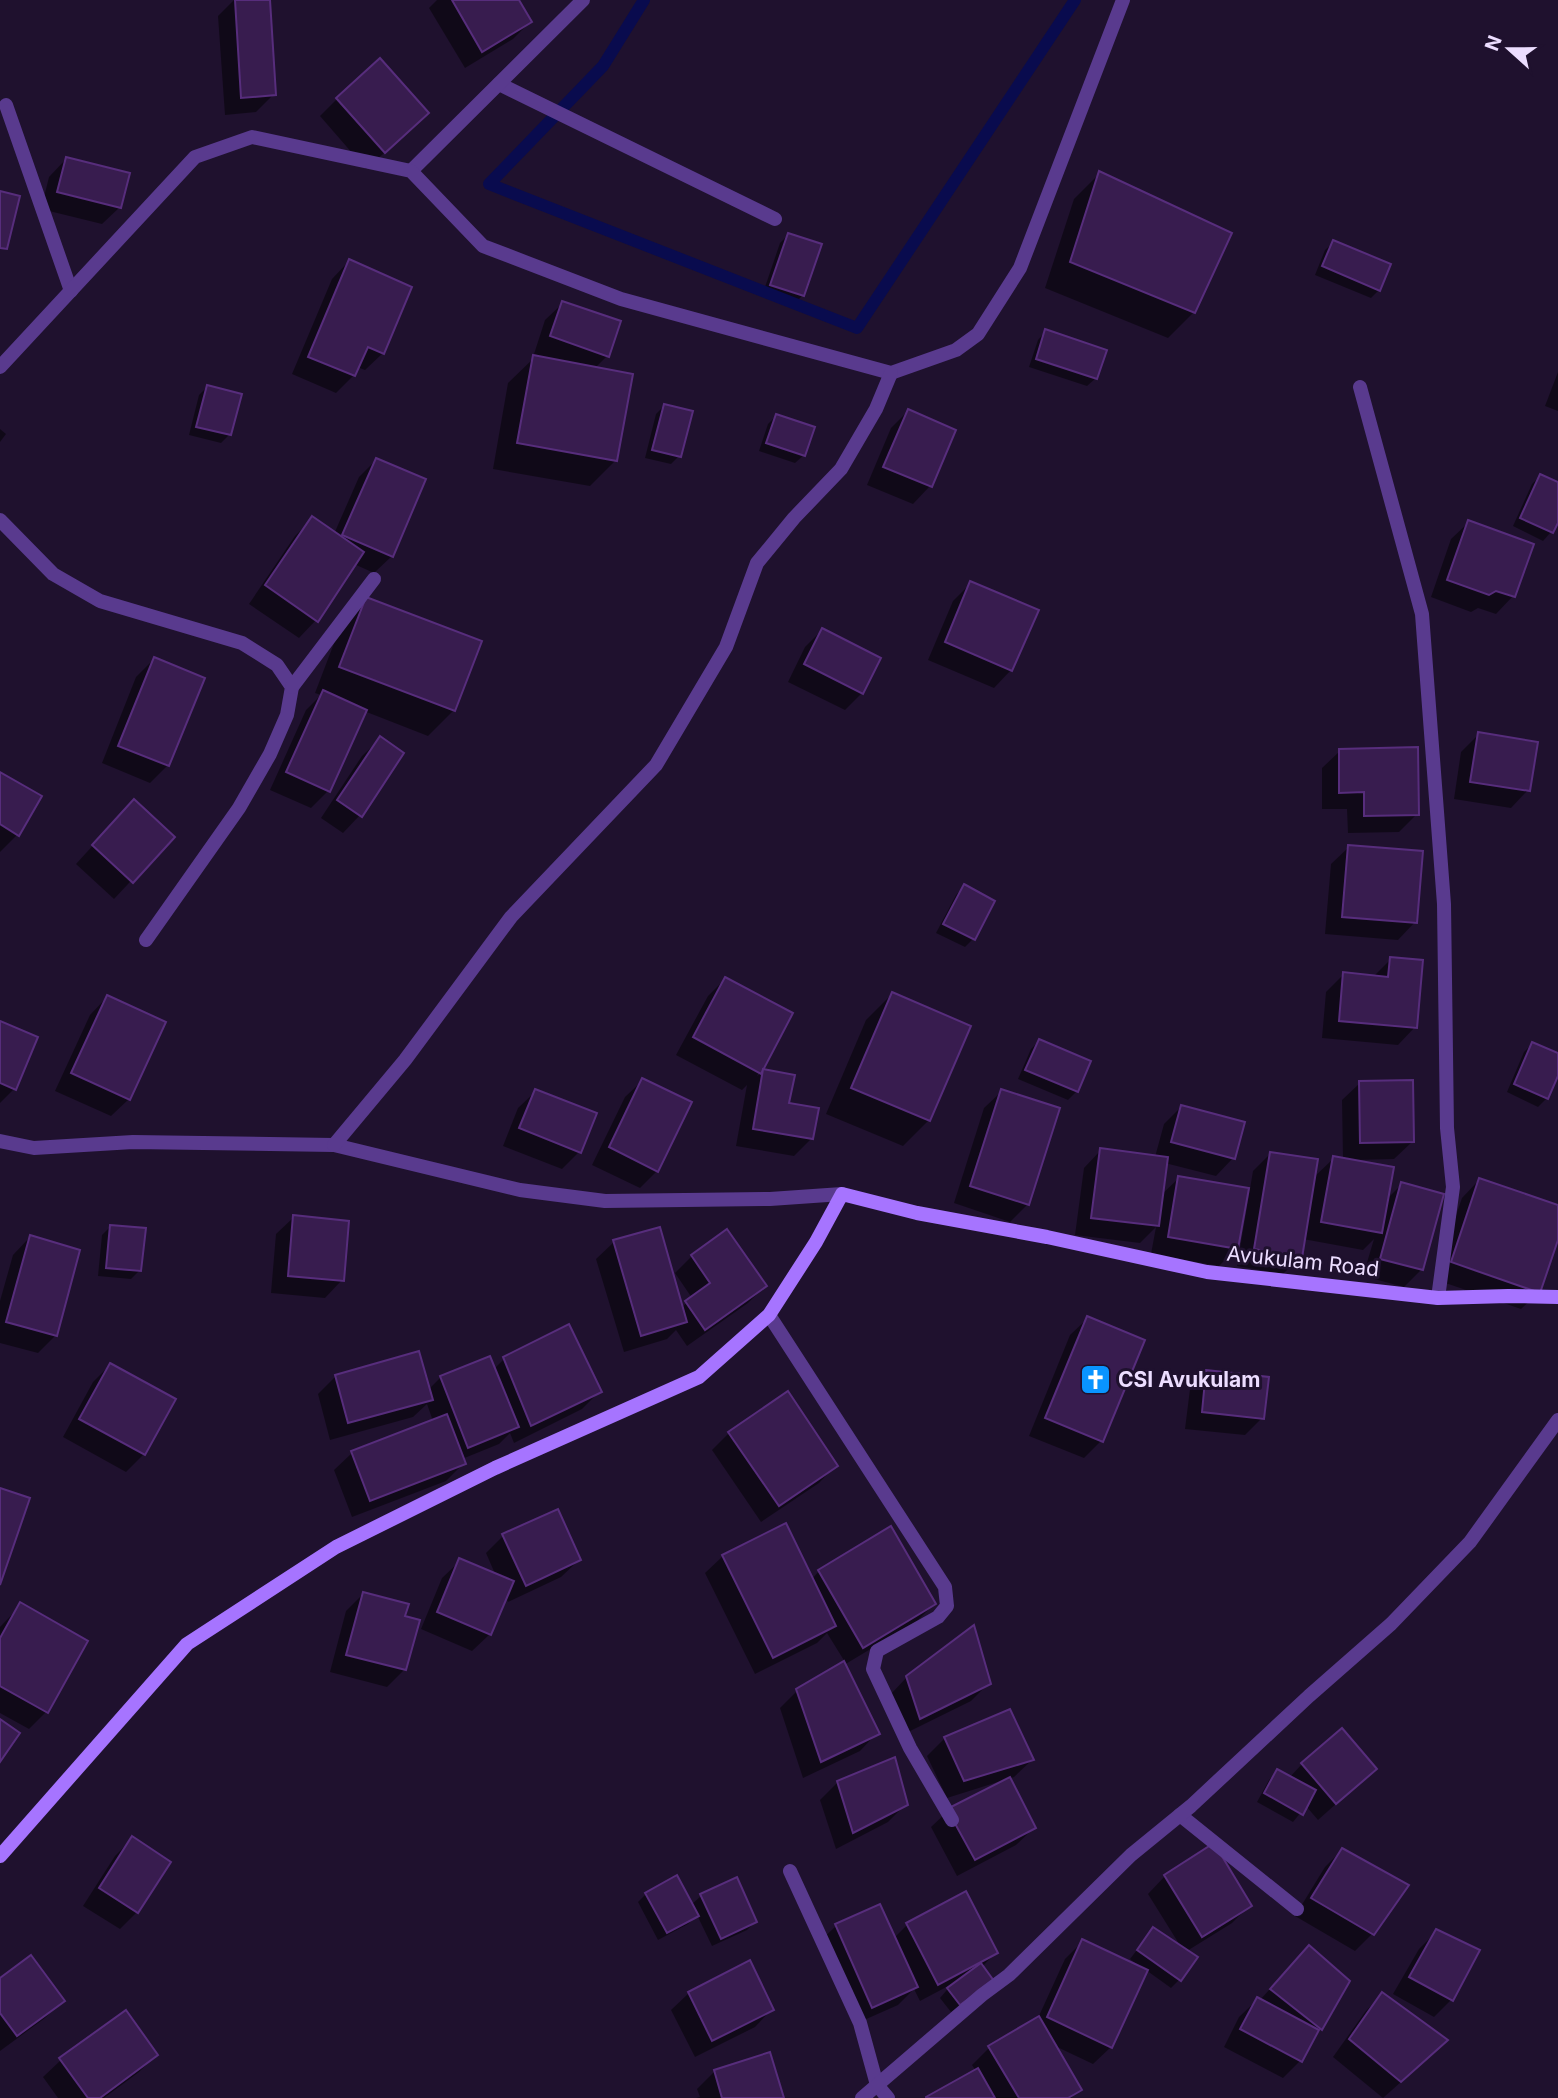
<svg xmlns="http://www.w3.org/2000/svg" width="1558" height="2098" font-family="Inter,sans-serif">
<style>
.shadow{fill:#0007}
.lines{fill:none;stroke-linecap:round;stroke-linejoin:round}
.stream{stroke:#090b4e;stroke-width:12}
.building{fill:#381c4f;stroke:#572d7c;stroke-width:2}
.street{stroke:#593a8e;stroke-width:14}
.secondary{stroke:#a674ff;stroke-width:14}
.labels{text-anchor:middle;dominant-baseline:central;stroke-width:6;stroke-linejoin:round;paint-order:stroke}
.street-label{font-size:21px;fill:#ecddff;stroke:#1f112e}
.poi-label{font-size:21px;font-weight:bold;fill:#ecddff;stroke:#1f112e;text-anchor:start}
</style>
<rect width="100%" height="100%" fill="#1f112e"/>
<g class="shadow">
<path d="M234 0H268L274 94 256 112 225 115 218 16Z"/>
<path d="M437 0H517L530 22 513 39 465 68 429 8Z"/>
<path d="M337 99 409 131 366 169 320 116Z"/>
<path d="M66 159 120 207 102 224 41 209 49 177Z"/>
<path d="M1100 173 1229 234 1194 312 1168 338 1045 288 1074 199Z"/>
<path d="M788 235 803 295 794 304 763 293 780 243Z"/>
<path d="M1334 242 1379 290 1371 298 1315 275 1325 250Z"/>
<path d="M349 261 383 353 365 370 357 367 354 375 336 393 292 374 332 279Z"/>
<path d="M563 303 607 356 595 368 615 461 590 486 493 469 508 383 537 355 534 354 545 320Z"/>
<path d="M1046 331 1096 378 1087 386 1029 367 1038 340Z"/>
<path d="M1558 372V411L1545 406Z"/>
<path d="M207 387 229 435 221 443 189 435 199 395Z"/>
<path d="M664 406 679 456 671 464 645 458 656 414Z"/>
<path d="M908 411 954 431 930 486 913 504 867 485 891 428Z"/>
<path d="M776 416 804 455 795 463 759 451 768 424Z"/>
<path d="M0 429 6 434 0 442Z"/>
<path d="M376 460 392 556 374 573 354 564 316 620 299 638 249 604 295 536 312 519 334 534 359 477Z"/>
<path d="M1540 476 1558 484V518L1551 532 1543 541 1513 526 1532 484Z"/>
<path d="M1469 522 1513 596 1496 614 1478 608 1471 612 1431 597 1451 539Z"/>
<path d="M971 583 1011 670 994 688 928 660 953 601Z"/>
<path d="M367 599 454 710 428 736 364 711 328 791 311 808 270 790 306 710 321 695 315 693 341 625Z"/>
<path d="M822 630 862 693 845 710 788 682 805 647Z"/>
<path d="M154 659 168 765 150 783 102 763 136 677Z"/>
<path d="M1479 734 1528 790 1511 808 1454 799 1461 752Z"/>
<path d="M380 739 360 815 343 833 321 818 362 756Z"/>
<path d="M1340 751 1417 814 1399 832 1348 833 1347 809H1322V768Z"/>
<path d="M0 774 18 834 0 852Z"/>
<path d="M117 819 172 837 114 899 76 864Z"/>
<path d="M1349 847 1415 922 1398 940 1325 934 1331 864Z"/>
<path d="M964 886 993 901 973 939 965 947 936 933 956 895Z"/>
<path d="M1391 959 1415 1027 1398 1045 1322 1038 1326 992 1344 974 1373 977Z"/>
<path d="M725 979 791 1014 757 1076 764 1071 811 1139 794 1156 736 1146 747 1085 742 1090 676 1055 708 996Z"/>
<path d="M892 994 929 1120 903 1146 826 1114 866 1020Z"/>
<path d="M107 997 129 1099 111 1116 55 1091 90 1015Z"/>
<path d="M0 1022 14 1089 0 1103Z"/>
<path d="M1039 1041 1077 1091 1068 1100 1018 1079 1031 1049Z"/>
<path d="M1532 1044 1558 1055V1072L1547 1098 1538 1107 1507 1092 1524 1052Z"/>
<path d="M643 1080 657 1171 640 1188 592 1165 625 1097Z"/>
<path d="M1360 1083 1412 1142 1394 1159 1354 1160V1161L1386 1200 1402 1184 1421 1270 1404 1287 1363 1276 1374 1239 1363 1250 1303 1239 1300 1257 1283 1274 1237 1266 1253 1171 1271 1153 1313 1178 1334 1158 1343 1159 1342 1100Z"/>
<path d="M536 1091 579 1152 562 1169 503 1146 518 1108Z"/>
<path d="M1002 1091 1058 1109 1027 1205 1010 1222 954 1203 984 1108Z"/>
<path d="M1181 1107 1233 1158 1216 1176 1165 1163 1161 1195 1179 1178 1237 1248 1219 1266 1151 1254 1156 1227 1140 1243 1075 1235 1084 1168 1101 1150 1155 1157 1164 1124Z"/>
<path d="M1479 1180 1558 1207V1234L1539 1292 1521 1309 1434 1279 1462 1198Z"/>
<path d="M294 1217 342 1280 325 1298 271 1293 276 1234Z"/>
<path d="M110 1227 139 1271 131 1279 98 1276 102 1235Z"/>
<path d="M30 1237 56 1335 38 1353 0 1343V1301L13 1255Z"/>
<path d="M614 1242 681 1308 692 1298 675 1273 692 1256 765 1286 748 1303 687 1346 676 1330 667 1339 624 1352 596 1259Z"/>
<path d="M1088 1318 1101 1441 1084 1458 1029 1436 1070 1335Z"/>
<path d="M568 1326 600 1391 582 1409 514 1443 510 1433 499 1444 462 1459 464 1463 446 1481 352 1517 334 1470 352 1453 433 1421 427 1404 413 1417 330 1440 318 1394 336 1376 428 1390 441 1377 489 1358 494 1369 504 1359Z"/>
<path d="M110 1365 174 1400 144 1454 126 1472 63 1437 93 1382Z"/>
<path d="M1207 1372 1262 1418 1245 1435 1185 1429 1190 1389Z"/>
<path d="M729 1433 836 1465 819 1483 761 1522 712 1450Z"/>
<path d="M503 1536 579 1560 561 1577 508 1602 505 1596 490 1634 472 1651 421 1629 442 1578 460 1561 496 1576 486 1553Z"/>
<path d="M723 1556 812 1579 819 1571 934 1604 917 1621 844 1665 877 1733 860 1751 803 1778 780 1708 797 1691 845 1662 827 1633 817 1643 755 1674 705 1573Z"/>
<path d="M363 1594 403 1617 405 1669 387 1687 330 1672 346 1611Z"/>
<path d="M21 1605 46 1712 29 1729 0 1713V1627Z"/>
<path d="M907 1677 989 1683 971 1701 902 1735 890 1695Z"/>
<path d="M945 1738 1032 1760 1014 1777 1009 1779 1034 1828 1016 1845 957 1876 931 1827 949 1810 1001 1783V1781L947 1798 927 1756Z"/>
<path d="M1302 1764 1375 1769 1318 1820 1306 1806 1293 1822 1257 1802 1269 1780 1277 1771 1289 1778Z"/>
<path d="M838 1782 906 1804 888 1822 836 1849 820 1800Z"/>
<path d="M132 1839 137 1912 120 1929 83 1906 115 1856Z"/>
<path d="M1342 1850 1372 1934 1355 1951 1295 1916 1325 1867Z"/>
<path d="M1165 1876 1250 1905 1232 1923 1187 1951 1179 1980 1171 1988 1146 1970 1111 2047 1093 2064 1055 2046 1080 2089 1071 2098H928L976 2071 972 2065 990 2047 1038 2018 1065 1959 1083 1941 1138 1967V1965L1130 1959 1153 1929 1181 1947 1148 1894Z"/>
<path d="M736 1879 755 1922 747 1930 712 1946 697 1915 688 1924 658 1940 638 1902 646 1894 691 1905 701 1896Z"/>
<path d="M966 1894 996 1952 982 1967 983 1989 951 2012 940 1998 952 1984 920 2001 914 1989 898 2005 855 2024 818 1943 836 1926 894 1938 907 1925Z"/>
<path d="M1437 1931 1451 2000 1434 2017 1393 1994 1419 1949Z"/>
<path d="M1292 1965 1348 1981 1300 2061 1283 2078 1224 2047 1239 2017 1257 2000 1259 2001Z"/>
<path d="M0 1980 62 2001 45 2018 0 2051Z"/>
<path d="M689 1993 772 2009 755 2027 695 2057 671 2010Z"/>
<path d="M1382 1994 1429 2057 1383 2098 1333 2057 1365 2012Z"/>
<path d="M156 2055 139 2072 104 2098H58L43 2077 61 2060Z"/>
<path d="M715 2071 782 2098H696L700 2097 697 2089Z"/>
</g>
<g class="lines">
<path class="stream" d="M644 0 603 66 489 184 857 328 1075 0"/>
</g>
<g class="building">
<path d="M235 0H270L276 95 241 98Z"/>
<path d="M452 0H519L532 22 482 52Z"/>
<path d="M380 58 429 113 385 153 336 98Z"/>
<path d="M66 157 130 173 121 208 57 192Z"/>
<path d="M1099 171 1232 233 1195 313 1070 262Z"/>
<path d="M0 191 20 196 7 249 0 248Z"/>
<path d="M788 233 822 244 804 296 770 285Z"/>
<path d="M1333 240 1391 264 1380 291 1322 266Z"/>
<path d="M349 259 412 287 384 354 368 347 355 376 308 357Z"/>
<path d="M562 301 621 321 609 357 550 336Z"/>
<path d="M1045 329 1107 350 1097 379 1036 359Z"/>
<path d="M533 355 633 374 617 461 517 443Z"/>
<path d="M207 385 242 394 231 435 196 427Z"/>
<path d="M664 404 693 411 681 457 652 450Z"/>
<path d="M908 409 956 430 932 487 883 467Z"/>
<path d="M776 414 815 427 805 456 766 443Z"/>
<path d="M376 458 426 479 393 557 342 535Z"/>
<path d="M1540 474 1558 482V523L1553 533 1520 518Z"/>
<path d="M312 516 364 552 318 622 265 585Z"/>
<path d="M1468 520 1534 544 1515 597 1496 591 1489 595 1447 580Z"/>
<path d="M970 581 1039 610 1012 671 945 642Z"/>
<path d="M366 597 482 641 455 711 339 667Z"/>
<path d="M822 628 881 658 863 694 804 664Z"/>
<path d="M154 657 205 678 169 766 118 746Z"/>
<path d="M323 690 367 710 330 792 286 772Z"/>
<path d="M1478 732 1538 742 1530 791 1470 782Z"/>
<path d="M380 736 404 753 362 817 337 800Z"/>
<path d="M1418 747 1419 815 1364 816V792L1339 793V749Z"/>
<path d="M0 772 42 796 19 836 0 824Z"/>
<path d="M134 799 175 837 133 883 92 845Z"/>
<path d="M1348 845 1423 851 1417 923 1342 917Z"/>
<path d="M964 884 995 901 975 940 943 924Z"/>
<path d="M1390 957 1423 960 1417 1028 1339 1021 1343 972 1388 977Z"/>
<path d="M725 977 793 1013 761 1074 693 1037Z"/>
<path d="M892 992 971 1026 930 1121 851 1088Z"/>
<path d="M107 995 166 1022 130 1100 71 1073Z"/>
<path d="M0 1021 38 1037 16 1090 0 1083Z"/>
<path d="M1039 1039 1091 1061 1078 1092 1025 1070Z"/>
<path d="M1532 1042 1558 1053V1076L1548 1099 1514 1084Z"/>
<path d="M763 1069 795 1075 789 1103 819 1108 813 1139 753 1129Z"/>
<path d="M642 1078 692 1102 658 1172 609 1147Z"/>
<path d="M1413 1080 1414 1142 1360 1143 1359 1081Z"/>
<path d="M535 1089 597 1113 581 1153 519 1128Z"/>
<path d="M1001 1089 1060 1108 1029 1205 970 1186Z"/>
<path d="M1181 1105 1245 1122 1235 1159 1171 1142Z"/>
<path d="M1100 1148 1168 1157 1159 1226 1091 1218Z"/>
<path d="M1270 1152 1318 1159 1302 1258 1254 1249Z"/>
<path d="M1333 1156 1394 1167 1382 1233 1321 1222Z"/>
<path d="M1178 1176 1249 1188 1238 1249 1168 1237Z"/>
<path d="M1479 1178 1558 1205V1240L1540 1293 1451 1262Z"/>
<path d="M1401 1182 1444 1194 1423 1270 1380 1259Z"/>
<path d="M293 1215 349 1221 344 1281 288 1276Z"/>
<path d="M110 1225 146 1228 141 1271 106 1268Z"/>
<path d="M660 1227 687 1322 641 1336 613 1240Z"/>
<path d="M727 1229 767 1286 705 1330 685 1301 710 1283 691 1255Z"/>
<path d="M30 1235 80 1250 57 1336 6 1322Z"/>
<path d="M1087 1316 1145 1340 1103 1442 1045 1418Z"/>
<path d="M569 1324 602 1392 531 1426 503 1357Z"/>
<path d="M419 1351 433 1400 348 1423 335 1375Z"/>
<path d="M490 1356 519 1427 468 1448 440 1376Z"/>
<path d="M110 1363 176 1399 145 1455 79 1419Z"/>
<path d="M1206 1370 1269 1377 1264 1419 1202 1412Z"/>
<path d="M788 1391 838 1466 779 1506 728 1432Z"/>
<path d="M447 1414 466 1464 370 1501 351 1451Z"/>
<path d="M0 1488 30 1498 0 1585Z"/>
<path d="M558 1509 581 1560 526 1586 502 1534Z"/>
<path d="M786 1523 836 1626 773 1658 722 1555Z"/>
<path d="M891 1526 936 1604 863 1648 818 1570Z"/>
<path d="M459 1558 514 1581 491 1635 437 1612Z"/>
<path d="M363 1592 409 1604 405 1616 420 1620 406 1670 346 1655Z"/>
<path d="M20 1602 88 1641 48 1713 0 1686V1638Z"/>
<path d="M974 1625 991 1684 920 1719 906 1676Z"/>
<path d="M844 1661 880 1734 821 1762 796 1689Z"/>
<path d="M1010 1709 1034 1760 964 1781 944 1737Z"/>
<path d="M0 1719 20 1733 0 1762Z"/>
<path d="M1342 1728 1377 1769 1336 1804 1301 1763Z"/>
<path d="M895 1757 908 1805 853 1833 837 1781Z"/>
<path d="M1277 1769 1316 1790 1303 1815 1264 1793Z"/>
<path d="M1010 1777 1036 1828 975 1860 947 1809Z"/>
<path d="M132 1836 171 1862 138 1913 99 1888Z"/>
<path d="M1214 1843 1252 1906 1202 1937 1164 1875Z"/>
<path d="M1342 1848 1409 1885 1374 1935 1311 1898Z"/>
<path d="M677 1875 699 1916 667 1933 645 1893Z"/>
<path d="M737 1877 757 1922 721 1939 700 1894Z"/>
<path d="M966 1891 998 1953 938 1985 906 1923Z"/>
<path d="M880 1904 918 1987 872 2008 835 1924Z"/>
<path d="M1153 1927 1198 1957 1181 1981 1137 1950Z"/>
<path d="M1436 1929 1480 1950 1453 2001 1409 1977Z"/>
<path d="M1082 1939 1148 1970 1112 2048 1047 2017Z"/>
<path d="M1309 1945 1350 1981 1322 2030 1270 1989Z"/>
<path d="M31 1955 65 2001 17 2036 0 2013V1978Z"/>
<path d="M750 1960 774 2010 712 2041 688 1992Z"/>
<path d="M981 1963 994 1981 960 2005 947 1988Z"/>
<path d="M1382 1992 1448 2040 1401 2082 1349 2039Z"/>
<path d="M1257 1997 1319 2030 1302 2062 1240 2029Z"/>
<path d="M126 2010 158 2055 100 2098H88L59 2058Z"/>
<path d="M1039 2016 1082 2090 1068 2098H1019L988 2046Z"/>
<path d="M770 2052 784 2098H722L714 2070Z"/>
<path d="M978 2068 995 2098H926V2097Z"/>
</g>
<g class="lines">
<g class="street">
<path d="M499 84 775 219"/>
<path d="M6 105 71 291"/>
<path d="M411 171 583 0"/>
<path d="M0 367 195 157 252 137 411 171 483 246 621 299 891 373 956 350 978 334 1020 268 1123 0"/>
<path d="M1360 387 1422 614 1444 904 1447 1128 1453 1187 1438 1298"/>
<path d="M0 520 53 574 100 601 242 643 277 665 292 687 287 715 270 754 239 808 146 940"/>
<path d="M292 687 374 579"/>
<path d="M0 1141 34 1148 133 1142 334 1145 520 1190 605 1201 770 1199 842 1194"/>
<path d="M334 1145 405 1060 511 917 656 765 726 647 757 563 794 518 841 469 876 409 891 373"/>
<path d="M769 1315 945 1587 947 1606 938 1617 877 1651 873 1669 910 1748 952 1820"/>
<path d="M1180 1815 1297 1909"/>
<path d="M790 1871 860 2023 877 2085 888 2098"/>
<path d="M862 2098 982 1995 1009 1975 1131 1855 1191 1806 1309 1696 1391 1624 1470 1542 1558 1420"/>
</g>
<path class="secondary" d="M0 1856 187 1644 336 1547 495 1468 699 1377 769 1315 816 1242 842 1194 917 1213 1047 1237 1207 1272 1438 1298 1508 1296 1558 1297"/>
</g>
<defs>
<symbol id="church-square" viewBox="-11 -11 22 22"><rect x="-9" y="-9" width="18" height="18" rx="4" fill="#0994ff" stroke="#1f112e"/><path d="M-1.2-6h2.4v3.5h3.3v2.4h-3.3V6h-2.4V-.1h-3.3v-2.4h3.3Z" fill="#fff"/></symbol>
</defs>
<g fill-rule="evenodd">
<use href="#church-square" x="1078" y="1362" width="35" height="35"/>
</g>
<g class="labels">
<g class="street-label">
<text transform="translate(1303 1261) rotate(6)">Avukulam Road</text>
</g>
<g class="poi-label">
<text x="1118" y="1379">CSI Avukulam</text>
</g>
</g>
<g transform="translate(1509 49) rotate(291)" stroke="#1f112e" stroke-width="5" paint-order="stroke">
<path d="M0-5L12 26L0 18L-12 26Z" fill="#ecddff"/>
<text y="-10" font-size="19" font-weight="bold" text-anchor="middle" fill="#ecddff">N</text>
</g>
</svg>
